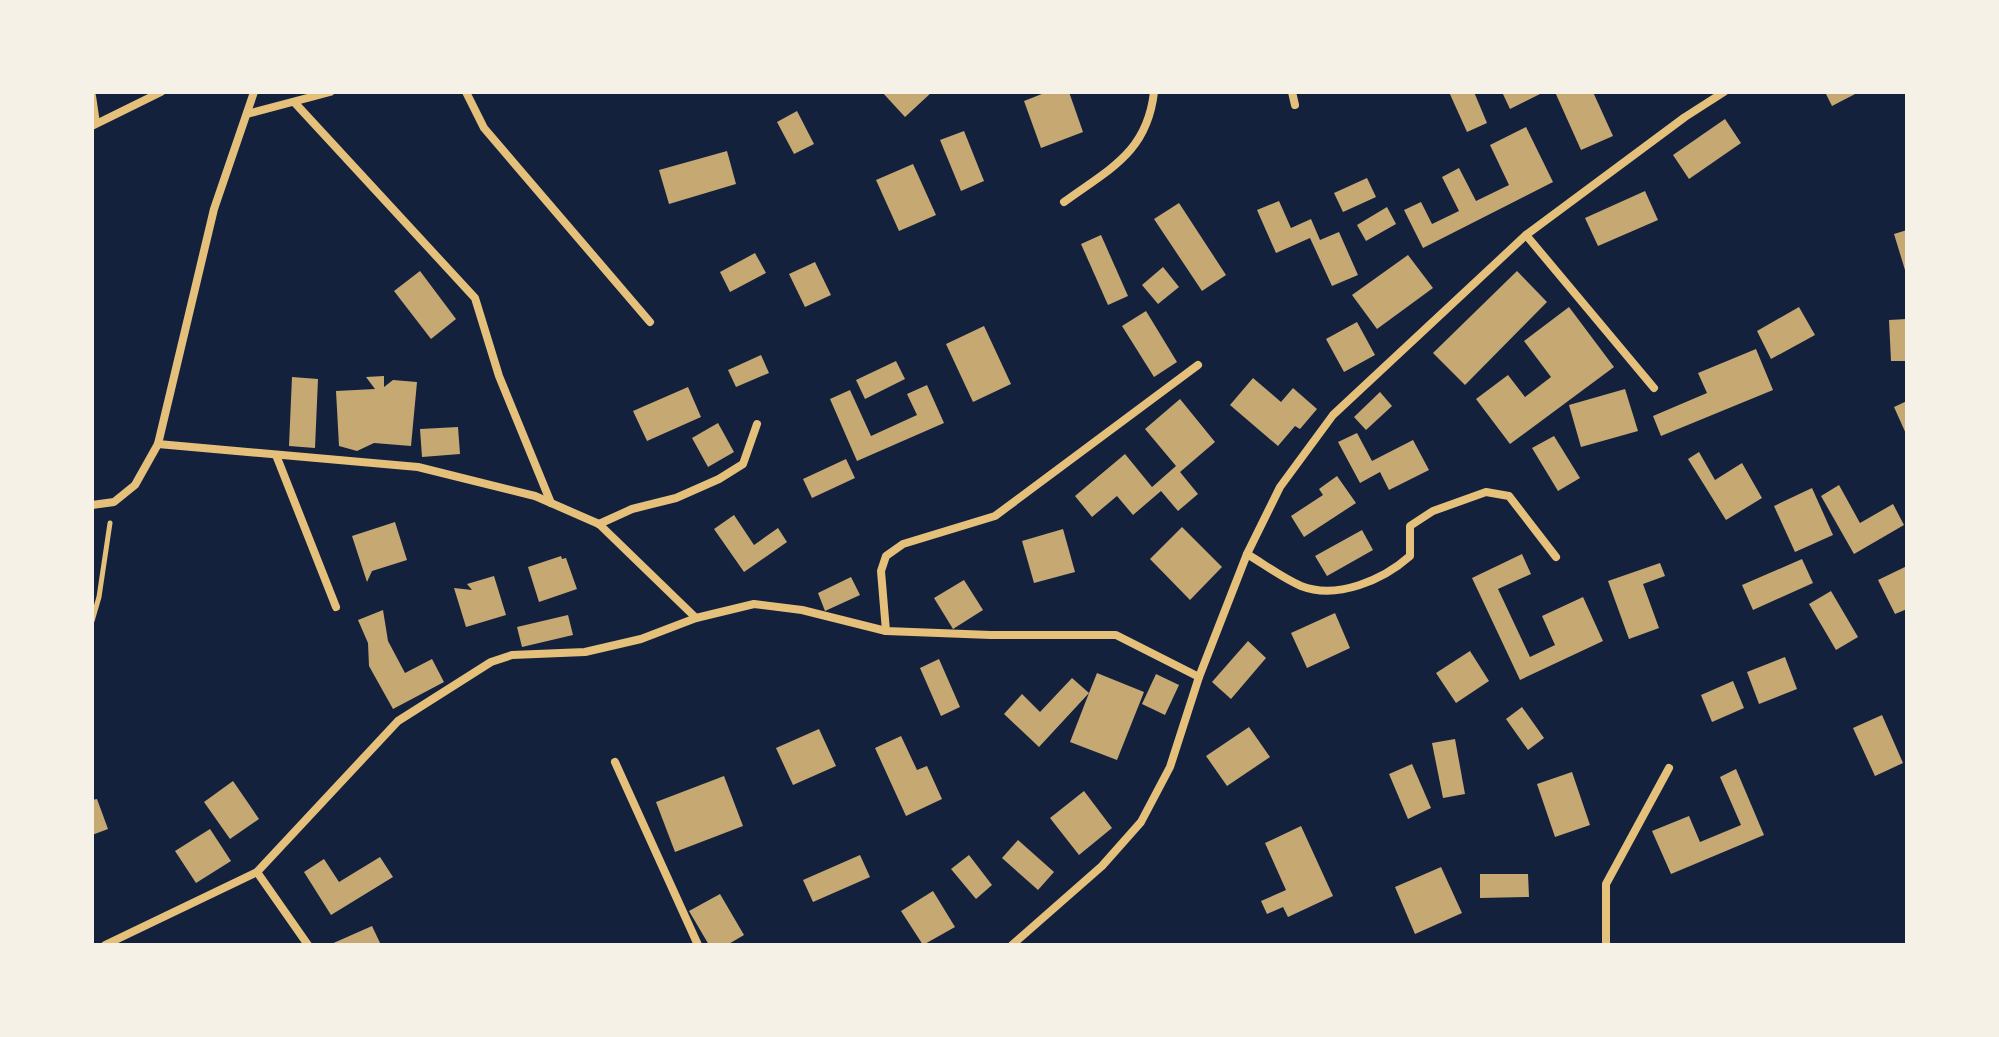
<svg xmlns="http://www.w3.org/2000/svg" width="1999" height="1037" font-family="'Fira Sans',sans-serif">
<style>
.building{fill:#c6a872}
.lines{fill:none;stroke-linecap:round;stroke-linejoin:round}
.path{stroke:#e5c07b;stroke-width:5}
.minor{stroke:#e5c07b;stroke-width:8}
</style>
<rect width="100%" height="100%" fill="#14213d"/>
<g class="building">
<path d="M882 92H932L905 117Z"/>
<path d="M1047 92H1069L1083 132 1041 148 1024 101Z"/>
<path d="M1449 92H1474L1487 123 1467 132Z"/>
<path d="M1502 92H1544L1510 109Z"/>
<path d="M1555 92H1593L1613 136 1581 150Z"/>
<path d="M1825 92H1859L1832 106Z"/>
<path d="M797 111 814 144 794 154 777 122Z"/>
<path d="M1725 119 1741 143 1689 179 1673 155Z"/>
<path d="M1526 127 1553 182 1423 248 1404 210 1421 202 1432 224 1459 211 1442 177 1459 168 1476 201 1509 185 1490 145Z"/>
<path d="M964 131 984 181 961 191 940 140Z"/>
<path d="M727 151 736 184 669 204 659 170Z"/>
<path d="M913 164 936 215 899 231 876 180Z"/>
<path d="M1367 178 1376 197 1343 212 1334 193Z"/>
<path d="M1645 191 1658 220 1598 246 1585 218Z"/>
<path d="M1279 201 1291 228 1311 219 1320 240 1339 232 1358 275 1332 286 1310 238 1276 253 1257 210Z"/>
<path d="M1179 203 1226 275 1202 291 1154 219Z"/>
<path d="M1387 207 1396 224 1366 241 1357 225Z"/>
<path d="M1907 230V269L1905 270 1894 234Z"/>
<path d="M1101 235 1128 296 1108 305 1081 244Z"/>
<path d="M755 253 766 273 730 292 720 272Z"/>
<path d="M1408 255 1433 288 1377 329 1352 295Z"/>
<path d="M815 262 831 295 805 307 789 274Z"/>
<path d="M1163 267 1179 287 1158 304 1142 285Z"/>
<path d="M420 271 456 319 431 339 394 291Z"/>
<path d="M1517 271 1547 302 1465 385 1433 353Z"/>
<path d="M1569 307 1614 367 1510 444 1476 399 1508 375 1525 397 1551 377 1524 341Z"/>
<path d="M1799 307 1815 335 1771 359 1757 331Z"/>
<path d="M1146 311 1177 362 1154 377 1122 326Z"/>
<path d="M1907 319V361H1891L1889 320Z"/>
<path d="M1357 322 1375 355 1344 372 1326 339Z"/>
<path d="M984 326 1011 384 973 402 946 344Z"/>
<path d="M1756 349 1773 390 1661 436 1653 416 1707 393 1698 373Z"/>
<path d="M761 355 769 373 736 387 728 370Z"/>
<path d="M896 361 905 379 865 399 856 380Z"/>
<path d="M384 376V387L393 380 417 382 411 446 374 443 357 451 339 446 336 391 375 389 366 377Z"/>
<path d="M292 377 318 379 315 448 289 446Z"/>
<path d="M1253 378 1281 402 1293 388 1317 409 1300 429 1295 426 1278 446 1230 405Z"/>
<path d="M927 385 944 423 857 461 830 399 850 390 871 436 917 415 907 394Z"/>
<path d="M688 387 701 417 647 441 633 411Z"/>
<path d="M1625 389 1638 431 1581 447 1569 405Z"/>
<path d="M1380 392 1392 406 1366 430 1354 417Z"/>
<path d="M1180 399 1215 442 1180 472 1198 494 1178 511 1161 491 1133 515 1117 496 1092 517 1075 496 1125 454 1152 487 1176 466 1145 429Z"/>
<path d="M1907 401V436L1894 407Z"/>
<path d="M718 423 734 452 708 467 692 438Z"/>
<path d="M458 427 460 454 422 457 420 429Z"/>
<path d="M1357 433 1372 461 1413 440 1429 470 1389 490 1380 472 1360 483 1338 442Z"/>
<path d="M1554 436 1580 478 1558 491 1532 448Z"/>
<path d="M1699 452 1715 480 1742 463 1762 498 1726 520 1688 459Z"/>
<path d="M846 459 855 478 812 498 803 479Z"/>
<path d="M1337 476 1356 503 1304 537 1291 516 1323 495 1319 489Z"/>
<path d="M1839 485 1860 523 1893 504 1904 525 1854 554 1821 496Z"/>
<path d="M1812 488 1833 535 1795 552 1774 506Z"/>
<path d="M734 515 754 545 778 528 787 542 744 572 714 529Z"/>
<path d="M395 522 407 560 372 571 367 582 352 536Z"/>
<path d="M1182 527 1222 567 1190 600 1150 559Z"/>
<path d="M1063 529 1075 572 1034 583 1022 541Z"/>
<path d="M1362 530 1373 550 1327 576 1315 556Z"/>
<path d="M1522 554 1531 574 1498 589 1530 657 1555 645 1542 616 1583 597 1603 641 1520 680 1472 578Z"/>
<path d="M561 556 562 559 566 558 577 589 539 602 528 567Z"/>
<path d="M1802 559 1813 583 1753 610 1742 585Z"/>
<path d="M1660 563 1665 576 1643 584 1659 628 1629 639 1608 581Z"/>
<path d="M1907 566V609L1895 614 1878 580Z"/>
<path d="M494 576 506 615 466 627 454 588 472 590 467 584Z"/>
<path d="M851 577 860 595 825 611 818 593Z"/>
<path d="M964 580 983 610 953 629 934 598Z"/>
<path d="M1831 591 1858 637 1836 650 1809 604Z"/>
<path d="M383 610 388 641 405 673 432 659 444 682 393 709 369 666 368 643 358 620Z"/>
<path d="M1335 613 1350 648 1307 668 1291 633Z"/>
<path d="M568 615 573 635 522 647 517 627Z"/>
<path d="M1248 641 1266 658 1231 699 1212 682Z"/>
<path d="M1470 651 1489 681 1456 703 1436 673Z"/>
<path d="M1785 657 1797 689 1759 704 1747 672Z"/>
<path d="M939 659 960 707 941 716 920 668Z"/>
<path d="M1097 673 1144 692 1117 760 1070 742 1089 693 1039 747 1004 714 1022 694 1040 712 1072 678 1089 693Z"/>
<path d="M1156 674 1179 685 1165 715 1142 704Z"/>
<path d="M1733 681 1744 708 1712 722 1701 695Z"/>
<path d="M1522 707 1544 738 1528 750 1506 719Z"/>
<path d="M1882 715 1903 763 1875 776 1853 728Z"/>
<path d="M1249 727 1270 757 1227 786 1206 756Z"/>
<path d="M819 729 836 766 793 785 776 748Z"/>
<path d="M901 736 917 770 927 766 942 799 906 816 875 748Z"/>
<path d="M1455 739 1465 794 1443 798 1432 743Z"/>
<path d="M1412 764 1431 808 1408 819 1389 774Z"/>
<path d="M1736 769 1764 835 1671 874 1652 831 1689 816 1700 842 1741 825 1720 777Z"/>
<path d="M1572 772 1590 825 1555 837 1537 784Z"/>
<path d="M724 776 743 826 675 852 656 802Z"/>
<path d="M233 781 259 819 230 839 204 802Z"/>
<path d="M1084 791 1112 828 1079 855 1050 818Z"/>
<path d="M97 799 108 829 92 835V800Z"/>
<path d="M1301 826 1333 896 1288 917 1283 907 1267 914 1261 901 1286 890 1265 843Z"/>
<path d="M210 829 231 861 196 883 175 851Z"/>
<path d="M1018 840 1054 872 1038 890 1002 858Z"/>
<path d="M860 855 870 877 813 902 803 880Z"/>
<path d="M969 855 992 885 976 899 951 869Z"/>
<path d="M380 857 393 877 331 915 304 872 324 859 339 882Z"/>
<path d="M1441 867 1462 913 1415 934 1395 887Z"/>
<path d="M1480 874H1528L1529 897 1480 898Z"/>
<path d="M933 891 955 927 923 945 901 911Z"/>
<path d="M720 894 744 935 727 945H709L689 911Z"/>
<path d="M372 926 381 945H329Z"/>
</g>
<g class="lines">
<path class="path" d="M92 621 99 597 110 523"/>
<g class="minor">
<path d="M466 92 484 128 650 322"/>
<path d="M1292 92 1295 105"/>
<path d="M92 96 96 123"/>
<path d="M295 103 475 298 499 376 551 503"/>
<path d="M247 114 330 92"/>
<path d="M92 126 161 92"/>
<path d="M1064 202C1109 169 1147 153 1154 92"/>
<path d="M1526 235 1654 388"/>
<path d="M158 444 418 467 535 496 599 524 696 618"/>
<path d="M276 455 336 607"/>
<path d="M92 505 114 502 135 485 158 444 214 209 254 92"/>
<path d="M599 524 632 509 676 498 719 479 743 464 757 424"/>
<path d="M1247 554C1264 564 1282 578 1301 586 1337 600 1383 580 1410 556V526L1433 511 1486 492 1509 496 1556 557"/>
<path d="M886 631 881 571 886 556 903 544 995 516 1198 365"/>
<path d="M615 762 698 945"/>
<path d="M257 872 308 945"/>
<path d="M105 945 257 872 398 721 491 662 512 655 585 652 641 639 696 618 754 604 802 610 886 631 991 635H1116L1199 677"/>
<path d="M1012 945 1102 866 1141 822 1170 767 1199 677 1247 554 1280 487 1333 415 1526 235 1685 117 1724 92"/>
<path d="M1606 945V884L1669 768"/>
</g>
</g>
<rect width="1999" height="1037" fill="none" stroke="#f6f1e7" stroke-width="188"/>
</svg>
